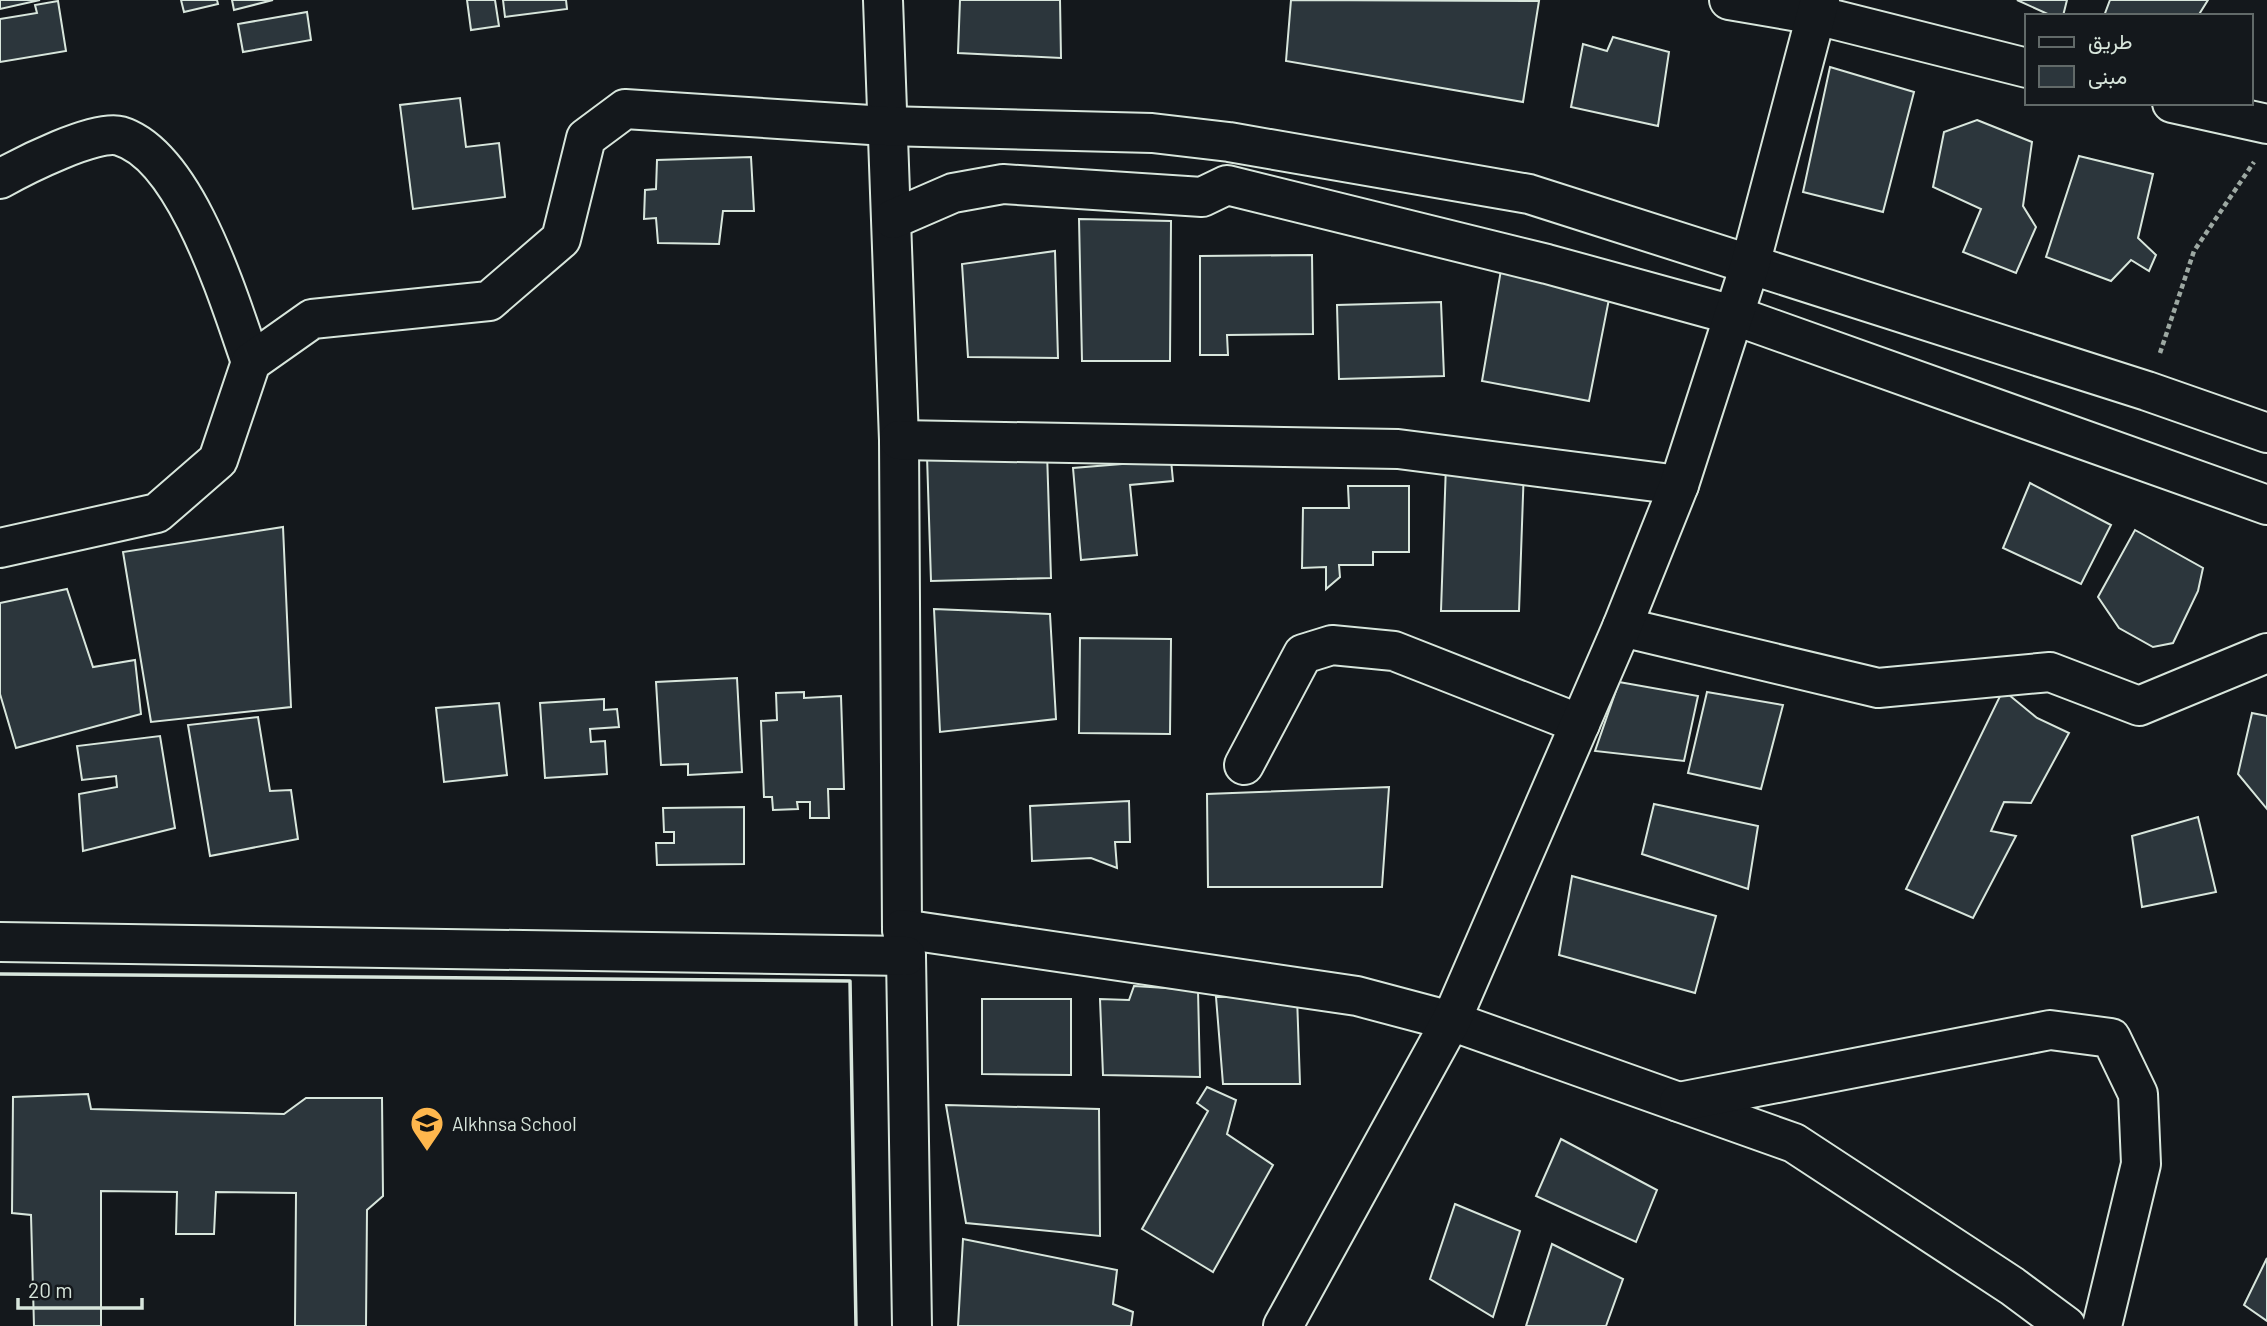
<svg xmlns="http://www.w3.org/2000/svg" width="2267" height="1326" font-family="Barlow,Vazirmatn,sans-serif">
<style>
.building{fill:#2c363c;stroke:#d8e6dc;stroke-width:2}
.lines{fill:none;stroke-linecap:round;stroke-linejoin:round}
.minor-casing{stroke:#d8e6dc;stroke-width:42}
.path{stroke:#9da8a2;stroke-width:4.5;stroke-dasharray:5 3.5;stroke-linecap:butt}
.minor{stroke:#14181c;stroke-width:38}
.wall{stroke:#d8e6dc;stroke-width:3.5}
.labels{text-anchor:middle;dominant-baseline:central;stroke-width:5;stroke-linejoin:round;paint-order:stroke}
.poi-label{font-size:19px;fill:#d8e6dc;stroke:#14181c;text-anchor:start}
</style>
<rect width="100%" height="100%" fill="#14181c"/>
<g class="building">
<path d="M0 0H40L0 9Z"/>
<path d="M181 0H217L218 4 184 12Z"/>
<path d="M232 0H273L234 10Z"/>
<path d="M467 0H495L499 26 471 30Z"/>
<path d="M503 0H566L567 9 505 17Z"/>
<path d="M960 0H1060L1061 58 958 53Z"/>
<path d="M1291 0 1539 1 1523 102 1286 61Z"/>
<path d="M2017 0H2067L2063 16H2052Z"/>
<path d="M2110 0H2208L2198 16H2104Z"/>
<path d="M58 1 66 51 0 62V19L37 13 35 5Z"/>
<path d="M307 12 311 40 243 52 238 24Z"/>
<path d="M1613 37 1669 52 1658 126 1571 107 1583 44 1607 51Z"/>
<path d="M1830 67 1914 92 1883 212 1803 192Z"/>
<path d="M460 98 466 147 499 143 505 197 413 209 400 105Z"/>
<path d="M1977 120 2032 142 2023 206 2036 227 2016 273 1963 252 1981 209 1933 187 1944 132Z"/>
<path d="M2079 156 2153 174 2138 238 2156 255 2149 271 2131 260 2111 281 2046 257Z"/>
<path d="M751 157 754 211H723L719 244 658 243 656 218 644 219 645 190 656 189 657 160Z"/>
<path d="M1079 219 1171 221 1170 361H1082Z"/>
<path d="M1055 251 1058 358 968 357 962 264Z"/>
<path d="M1312 255 1313 334 1227 335 1228 355H1200V256Z"/>
<path d="M1502 264 1610 294 1589 401 1482 381Z"/>
<path d="M1441 302 1444 376 1339 379 1337 305Z"/>
<path d="M1047 452 1051 578 931 581 927 456Z"/>
<path d="M1171 460 1173 481 1130 485 1137 555 1081 560 1073 468Z"/>
<path d="M1446 464 1524 467 1519 611H1441Z"/>
<path d="M2030 483 2111 525 2081 584 2003 548Z"/>
<path d="M1348 486H1409V552H1373V565H1339L1340 577 1326 589V567L1302 568 1303 508H1349Z"/>
<path d="M283 527 291 707 151 722 123 552Z"/>
<path d="M2135 530 2203 568 2198 591 2173 643 2153 647 2119 628 2098 597Z"/>
<path d="M67 589 93 667 135 660 141 714 16 748 0 694V603Z"/>
<path d="M934 609 1050 614 1056 719 940 732Z"/>
<path d="M1080 638 1171 639 1170 734 1079 733Z"/>
<path d="M737 678 742 772 688 775V764L661 765 656 682Z"/>
<path d="M1619 682 1698 696 1684 761 1595 751Z"/>
<path d="M2003 690 2037 718 2069 733 2031 803 2004 802 1991 831 2016 836 1973 918 1906 889Z"/>
<path d="M804 692V698L841 696 844 789H828L829 818H810V802H797L798 809 773 810 772 797H764L761 721 777 720 776 693Z"/>
<path d="M1707 692 1783 705 1761 789 1688 773Z"/>
<path d="M604 699V710L617 709 619 727 590 729 591 742 605 741 607 774 545 778 540 703Z"/>
<path d="M499 703 507 775 444 782 436 708Z"/>
<path d="M2252 713 2267 716V809L2238 774Z"/>
<path d="M258 717 270 791 291 790 298 839 210 856 188 725Z"/>
<path d="M160 736 175 828 83 851 79 794 117 787 116 776 82 780 77 746Z"/>
<path d="M1389 787 1382 887H1208L1207 794Z"/>
<path d="M1129 801 1130 842H1115L1117 868 1091 858 1032 861 1030 806Z"/>
<path d="M1654 804 1758 826 1748 889 1642 854Z"/>
<path d="M744 807V864L657 865 656 843H674V832H664L663 808Z"/>
<path d="M2198 817 2216 892 2142 907 2132 836Z"/>
<path d="M1572 876 1716 916 1695 993 1559 955Z"/>
<path d="M1134 986 1198 990 1200 1077 1103 1075 1100 999 1129 1000Z"/>
<path d="M1297 996 1300 1084H1223L1216 997Z"/>
<path d="M982 999H1071V1075L982 1074Z"/>
<path d="M1207 1087 1236 1100 1227 1134 1273 1165 1213 1272 1142 1229 1208 1111 1197 1103Z"/>
<path d="M88 1094 91 1109 284 1114 306 1098H382L383 1196 367 1210 366 1326H295L296 1193 216 1192 214 1234H176L177 1192 101 1191V1326H34L31 1215 12 1213 13 1097Z"/>
<path d="M946 1105 1099 1109 1100 1236 966 1223Z"/>
<path d="M1561 1139 1657 1190 1636 1242 1536 1196Z"/>
<path d="M1455 1204 1520 1231 1493 1317 1430 1279Z"/>
<path d="M963 1239 1117 1270 1113 1304 1133 1312 1131 1326H958Z"/>
<path d="M1552 1244 1623 1279 1606 1326H1526Z"/>
<path d="M2267 1258V1321L2244 1305Z"/>
</g>
<g class="lines">
<defs>
<g id="minor">
<path d="M883 0 899 440 902 929 906 956 912 1326"/>
<path d="M1729 0 1816 15 2027 68"/>
<path d="M2172 103 2267 124"/>
<path d="M0 179C23 166 96 129 120 136 187 156 230 303 251 362"/>
<path d="M893 219 953 193 1003 184 1202 197 1227 185 1547 264 1733 315 2267 505"/>
<path d="M899 440 1398 449 1679 485"/>
<path d="M0 548 157 513 218 460 251 362 312 319 489 301 561 239 586 138 625 109 886 126 1152 133 1229 142 1529 194 2147 391 2267 433"/>
<path d="M1622 627 1878 688 2050 672 2139 706 2267 653"/>
<path d="M1244 765 1303 654 1332 645 1394 651 1580 724"/>
<path d="M902 929 1357 996 1451 1021 1794 1143 2012 1286 2066 1326"/>
<path d="M0 942 906 956"/>
<path d="M1679 1102 2050 1030 2111 1038 2138 1094 2141 1164 2102 1326"/>
<path d="M1283 1326 1451 1021 1622 627 1679 485 1750 265 1820 0"/>
</g>
</defs>
<use href="#minor" class="minor-casing"/>
<path class="path" d="M2160 353 2194 251 2254 162"/>
<use href="#minor" class="minor"/>
<path class="wall" d="M0 974 850 981 856 1326"/>
</g>
<defs>
<symbol id="school-pin" viewBox="-11 -11 22 30"><path d="M0 17L-7.5 6A9.5 9.5 0 1 1 7.5 6Z" fill="#ffb74d" stroke="#14181c"/><path d="M0-5L7-2L0 1L-7-2ZM-4 1L0 2.5L4 1V4Q0 6-4 4Z" fill="#111"/></symbol>
</defs>
<g fill-rule="evenodd">
<use href="#school-pin" x="408" y="1104" width="38" height="52"/>
</g>
<g class="labels">
<g class="poi-label">
<text x="452" y="1123">Alkhnsa School</text>
</g>
</g>
<rect x="2025" y="14" width="228" height="91" fill="#14181c" stroke="#626a69" stroke-width="2"/>
<rect x="2039" y="37" width="35" height="10" fill="#14181c" stroke="#626a69" stroke-width="2"/>
<text x="2088" y="49" font-size="21" fill="#d8e6dc">طريق</text>
<rect x="2039" y="66" width="35" height="21" fill="#2c363c" stroke="#626a69" stroke-width="2"/>
<text x="2088" y="84" font-size="21" fill="#d8e6dc">مبنى</text>
<path d="M18 1298v10h124v-10" fill="none" stroke="#d8e6dc" stroke-width="3.5"/>
<text x="28" y="1298" font-size="21" fill="#d8e6dc" stroke="#14181c" stroke-width="5" paint-order="stroke">20 m</text>
</svg>
